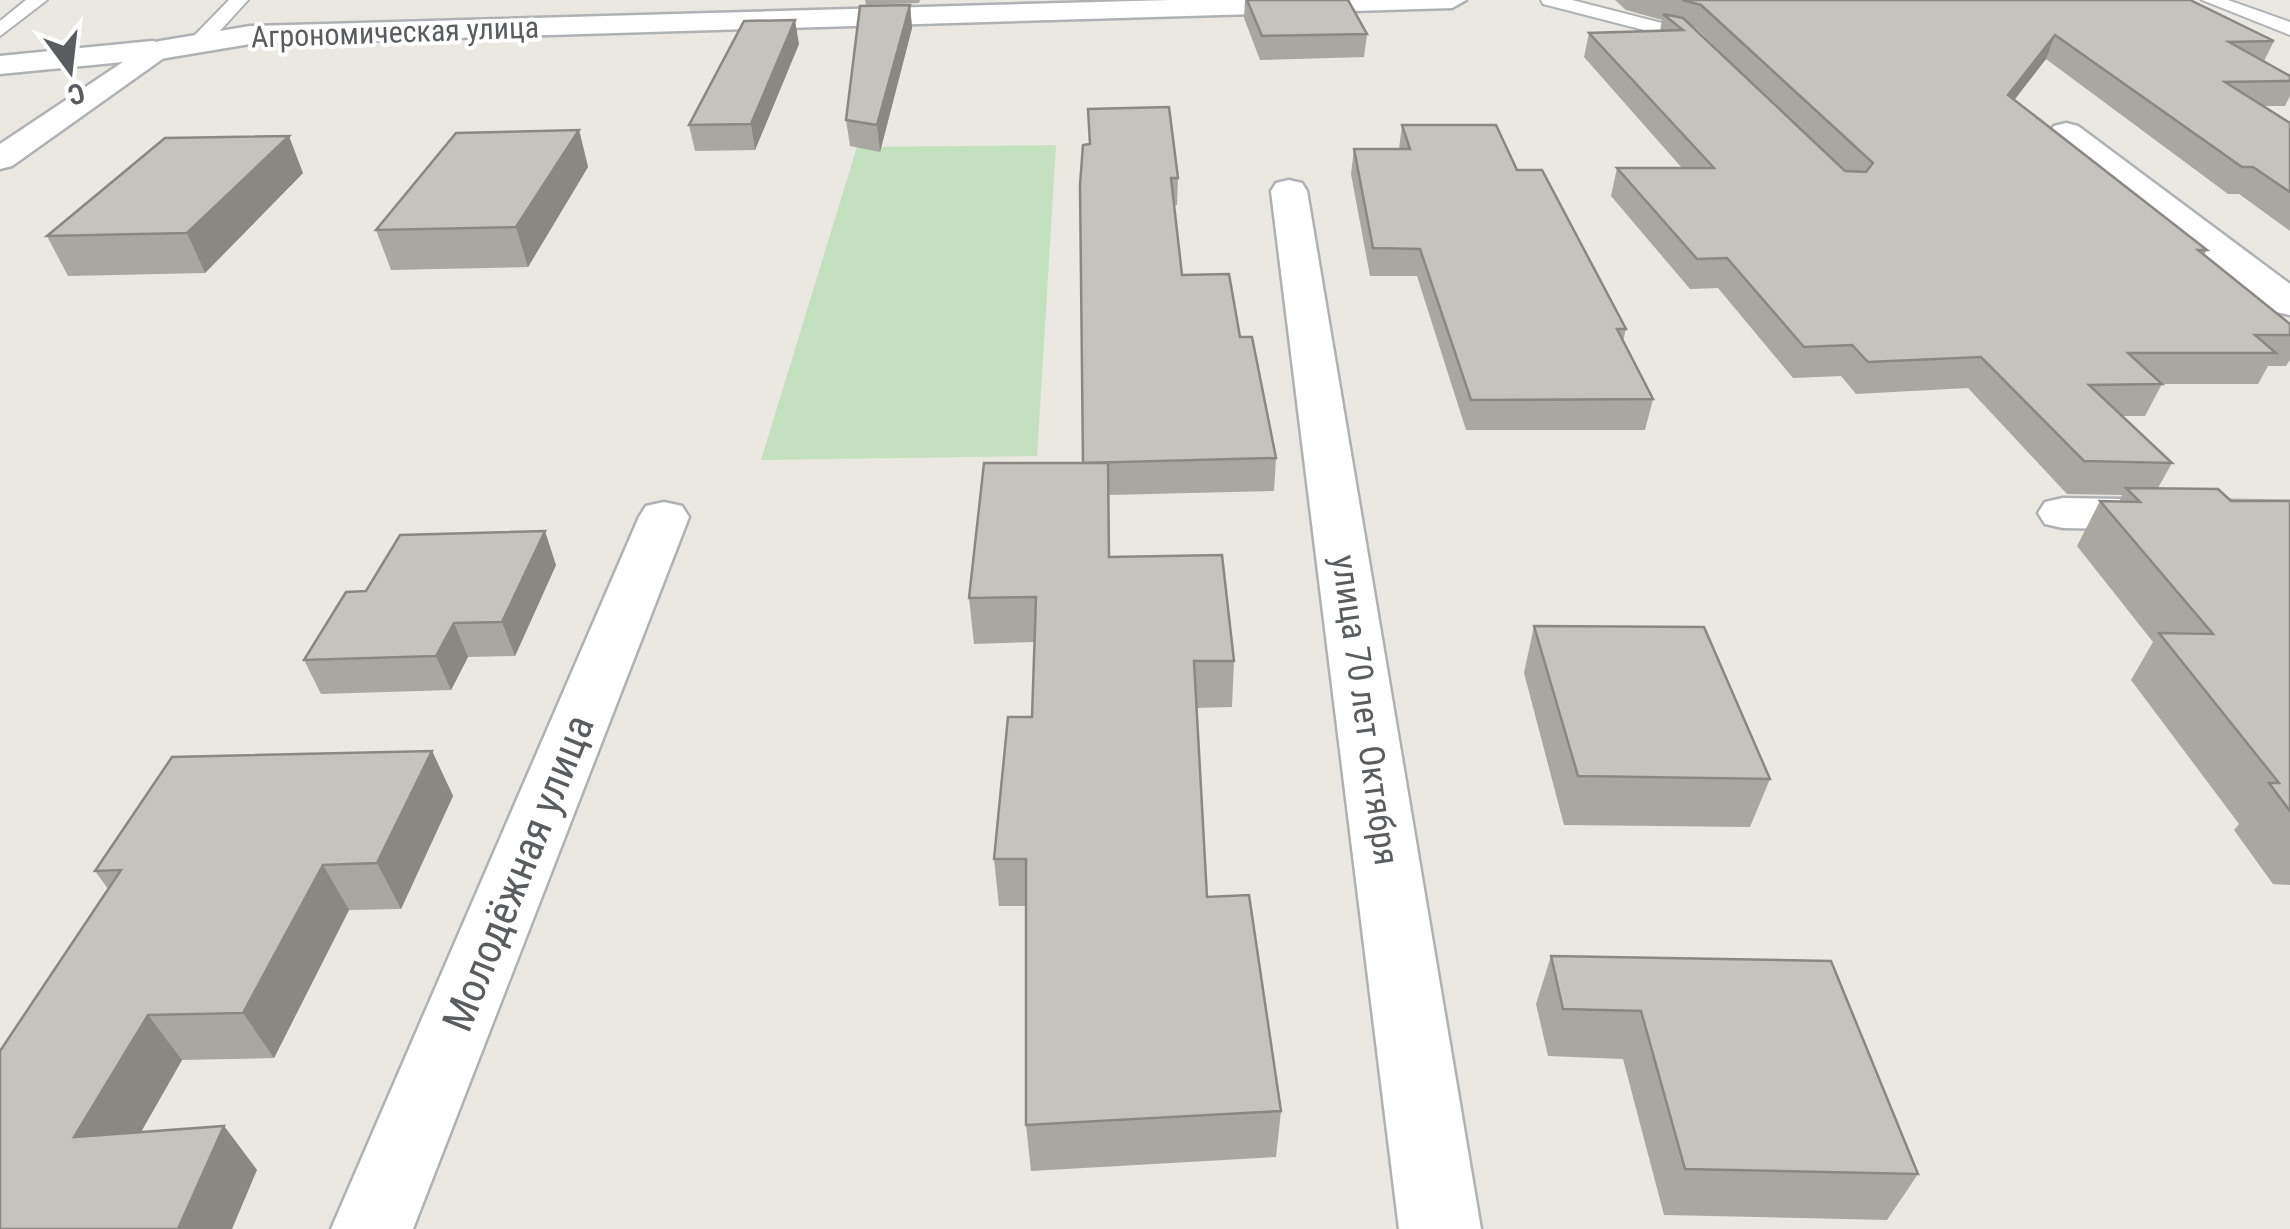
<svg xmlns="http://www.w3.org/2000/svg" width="2290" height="1229" font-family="'Roboto Condensed',sans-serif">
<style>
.green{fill:#c4e1bf}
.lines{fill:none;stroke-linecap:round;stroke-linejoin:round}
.service-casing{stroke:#aeb2b5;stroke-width:4}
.minor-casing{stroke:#aeb2b5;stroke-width:5}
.tertiary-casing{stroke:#aeb2b5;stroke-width:5}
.service{fill:#fff;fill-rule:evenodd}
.minor{fill:#fff;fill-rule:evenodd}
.tertiary{fill:#fff;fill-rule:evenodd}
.wall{fill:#aaa7a3;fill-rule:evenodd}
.shaded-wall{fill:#8b8884}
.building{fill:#c6c2bd;stroke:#8b8884;stroke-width:2.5}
.labels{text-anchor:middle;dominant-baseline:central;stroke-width:8;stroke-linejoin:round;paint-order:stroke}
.far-street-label{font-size:30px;fill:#595d60;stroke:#fff}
.street-label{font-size:35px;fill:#595d60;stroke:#fff}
.near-street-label{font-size:42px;fill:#595d60;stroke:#fff}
</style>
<rect width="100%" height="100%" fill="#ebe7e1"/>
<path class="green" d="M1056 145 1037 456 761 460 857 147Z"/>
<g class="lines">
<defs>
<g id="service">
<path d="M26 0H47L0 36V21Z"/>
<path d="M229 0H248L207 45H193V37Z"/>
<path d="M1541 0H1572L1693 31 1712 50 1702 56 1679 39 1543 4Z"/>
<path d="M2202 0H2228L2290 22V35Z"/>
</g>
<g id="minor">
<path d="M1170 0H1466L1452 8 250 44 160 59 150 56 145 50 150 44 160 41 250 26Z"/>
<path d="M2066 123 2078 126 2290 284V315L2276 312 2054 140 2049 133 2054 126Z"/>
<path d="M1289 180 1302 183 1307 191 1481 1229H1399L1271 191 1276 183Z"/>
<path d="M2063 498 2290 502V532L2063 528 2045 524 2038 513 2045 502Z"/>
<path d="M664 502 682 506 689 517 413 1229H331L639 517 646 506Z"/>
</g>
<path id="tertiary" d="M152 41 170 44 175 50 12 166 0 169V144L123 62 0 74V56Z"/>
</defs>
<use href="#service" class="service-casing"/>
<use href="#minor" class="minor-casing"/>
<use href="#tertiary" class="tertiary-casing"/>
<use href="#service" class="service"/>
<use href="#minor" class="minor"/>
<use href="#tertiary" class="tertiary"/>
</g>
<g class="wall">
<path d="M865 0H920L919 3 866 5Z"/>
<path d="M1245 0H1348L1367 34 1364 57 1260 60 1244 18Z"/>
<path d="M1615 0H2190L2274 41 2264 61 2290 76V96L2285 106H2264L2290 123V231L2239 194H2228L2046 59 2014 100 2207 250 2204 255 2290 324V360L2286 366H2268L2258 384H2162L2145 416H2123L2172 463 2158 488 2231 501H2290V885L2273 884 2234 830 2239 824 2131 680 2153 642 2077 546 2100 501 2119 502 2122 495 2067 494 1968 388 1856 394 1841 376 1793 378 1718 288 1690 289 1611 196 1617 168H1682L1584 57 1589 33 1660 31 1662 20 1626 10ZM1692 27 1696 28 1777 107Z"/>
<path d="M910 5 912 28 880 152 850 146 846 120Z"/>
<path d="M799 44 755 150 695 151 689 125Z"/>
<path d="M1402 125 1517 170 1626 329 1623 341 1653 399 1645 430H1466L1417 276H1370L1351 174 1354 149H1399Z"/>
<path d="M579 130 588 167 528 267 391 270 376 230Z"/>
<path d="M303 173 205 273 68 276 47 236Z"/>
<path d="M1178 178 1177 205H1174L1182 275 1240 337 1276 458 1274 491 1109 495 1110 557 1234 661 1232 707 1196 708 1207 897 1281 1111 1276 1157 1031 1171 1026 1125V906H999L994 859 1032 717 1035 642 974 644 969 598 1083 463 1080 185Z"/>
<path d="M556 565 515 656 468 657 451 690 321 694 304 660Z"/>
<path d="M1534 626 1770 779 1750 827 1564 825 1524 673Z"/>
<path d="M432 751 453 796 401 909 349 910 274 1058 182 1060 141 1132 224 1126 257 1170 0 1229 108 889 95 871Z"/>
<path d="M1551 956 1918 1174 1887 1220 1664 1215 1623 1059 1548 1056 1536 1004Z"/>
</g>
<g class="shaded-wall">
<path d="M910 5 912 28 880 152 877 125Z"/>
<path d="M795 20 799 44 755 150 751 124Z"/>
<path d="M2055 35 2046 59 1998 121 2008 95Z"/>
<path d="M579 130 588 167 528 267 516 227Z"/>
<path d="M289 136 303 173 205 273 187 233Z"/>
<path d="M545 531 556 565 515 656 502 622Z"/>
<path d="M454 623 468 657 451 690 436 656Z"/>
<path d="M432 751 453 796 401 909 377 863Z"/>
<path d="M323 865 349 910 274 1058 243 1013Z"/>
<path d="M148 1015 182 1060 113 1181 74 1137Z"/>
<path d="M224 1126 257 1170 232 1229H178Z"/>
</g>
<g class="building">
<path d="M1247 0H1348L1367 34 1262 36Z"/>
<path d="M1682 0H2190L2274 41 2229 42 2290 76V81L2225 82 2290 123V192L2253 167H2242L2055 35 2008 95 2207 250H2198L2290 324V335H2255L2276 353H2128L2162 384 2089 385 2172 463 2084 461 1981 357 1868 362 1852 345 1804 347 1727 258 1697 259 1617 168H1714L1589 33 1683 30 1663 14 1683 18 1845 171 1866 172 1873 163 1701 5Z"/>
<path d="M910 5 877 125 846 120 860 6Z"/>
<path d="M795 20 751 124 689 125 744 21Z"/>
<path d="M1169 107 1178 178H1171L1182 275 1229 274 1240 337H1252L1276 458 1083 463 1080 185 1083 145 1090 144 1088 109Z"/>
<path d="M1402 125H1496L1517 170H1542L1626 329H1617L1653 399 1471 400 1420 249 1373 248 1354 149H1410Z"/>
<path d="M579 130 516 227 376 230 456 133Z"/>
<path d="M289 136 187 233 47 236 165 138Z"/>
<path d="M984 463H1108L1109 557 1222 555 1234 661H1194L1207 897 1249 895 1281 1111 1026 1125V859H994L1008 717H1032L1036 597 969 598Z"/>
<path d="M2126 488 2218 489 2231 501H2290V811L2269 783H2279L2159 633 2213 634 2100 501 2140 502Z"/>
<path d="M545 531 502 622 454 623 436 656 304 660 346 592 366 591 400 535Z"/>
<path d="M1534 626 1704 627 1770 779 1578 776Z"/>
<path d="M432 751 377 863 323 865 243 1013 148 1015 74 1137 224 1126 178 1229H0V1051L121 870 95 871 172 757Z"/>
<path d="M1551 956 1831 961 1918 1174 1685 1169 1641 1011 1563 1009Z"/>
</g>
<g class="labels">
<g class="far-street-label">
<text transform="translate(395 32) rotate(-2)">Агрономическая улица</text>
</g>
<g class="street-label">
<text transform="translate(1365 710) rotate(82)">улица 70 лет Октября</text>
</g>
<g class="near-street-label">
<text transform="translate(518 873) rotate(-68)">Молодёжная улица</text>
</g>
</g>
<g transform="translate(70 70) rotate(165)" stroke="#ffffff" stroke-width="8" paint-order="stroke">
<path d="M0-8L18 38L0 25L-18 38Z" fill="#595d60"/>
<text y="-15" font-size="28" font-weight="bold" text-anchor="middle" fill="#595d60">С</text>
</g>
</svg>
